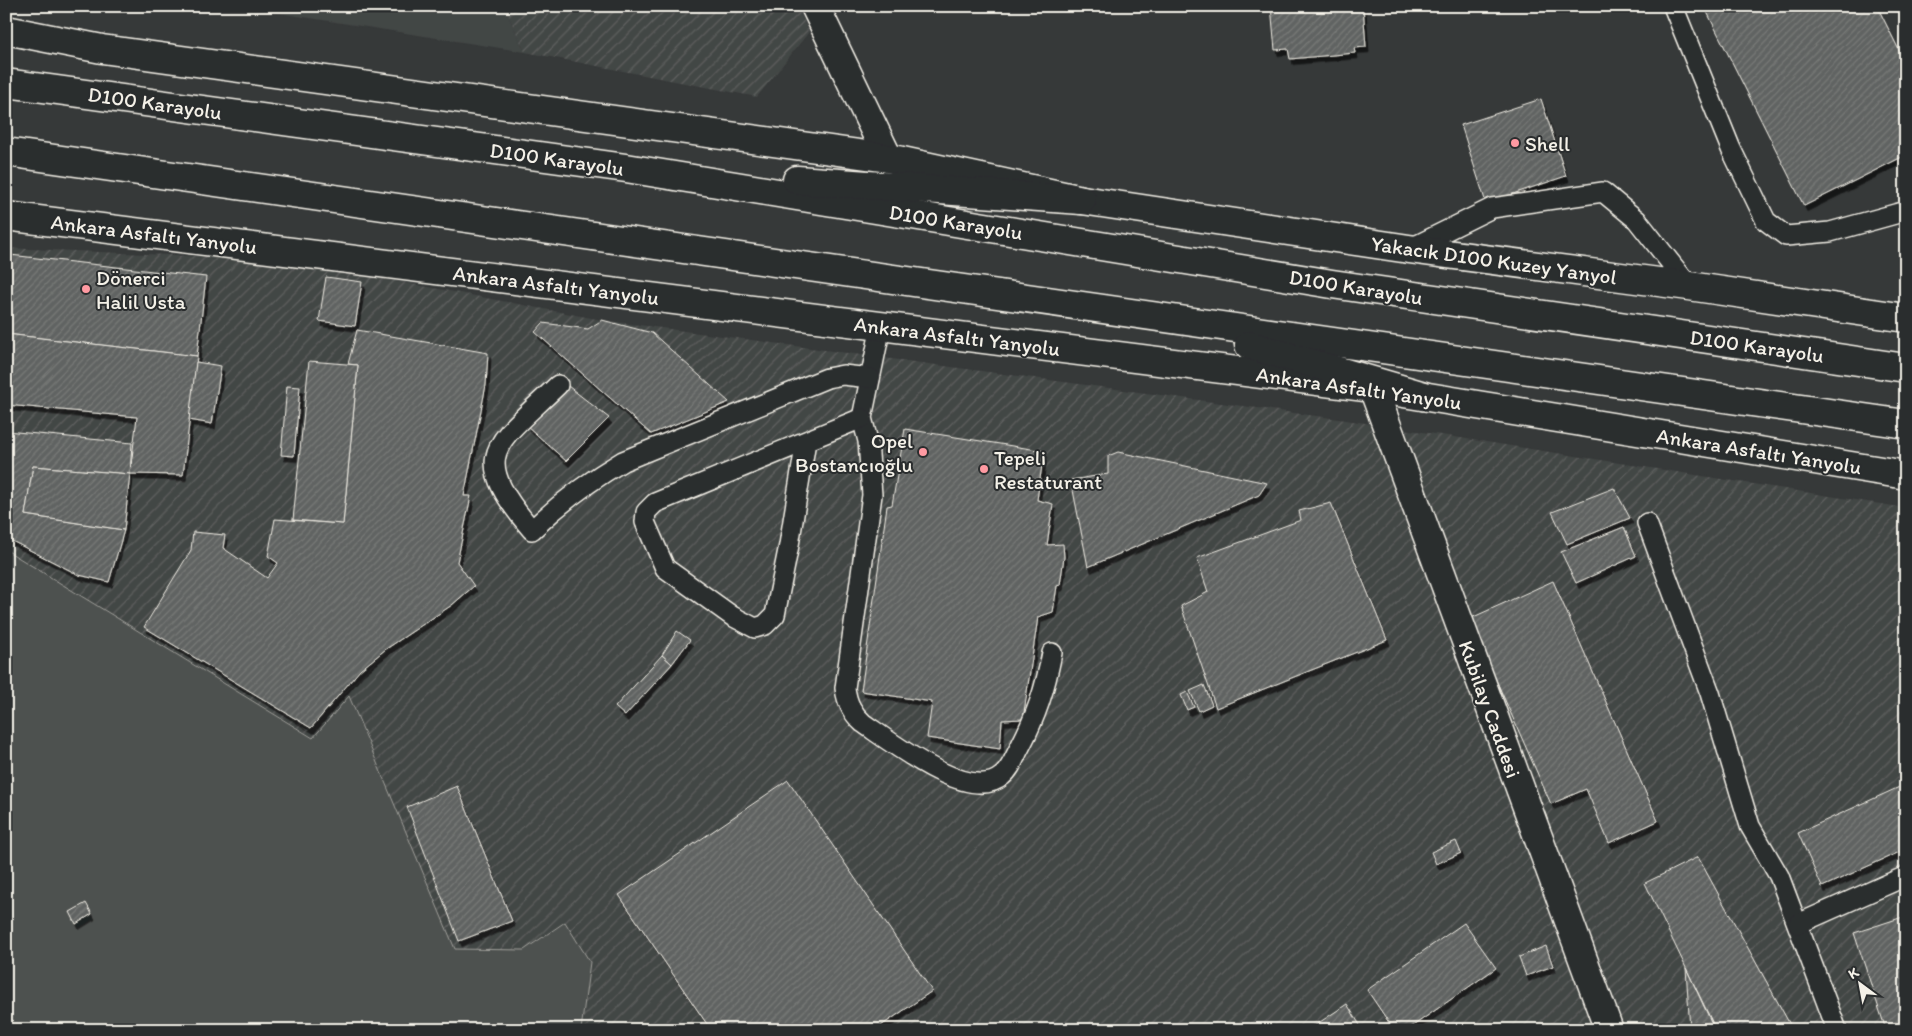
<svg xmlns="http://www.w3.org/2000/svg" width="1912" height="1036" font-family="Itim,sans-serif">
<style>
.built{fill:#434645}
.industrial{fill:url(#industrial-furrows)}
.green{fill:#4e514f;stroke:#a1a19c}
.building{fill:url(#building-hatch);stroke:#f4f1e8;filter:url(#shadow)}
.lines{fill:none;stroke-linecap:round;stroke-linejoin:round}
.lane-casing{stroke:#f4f1e8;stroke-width:22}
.secondary-casing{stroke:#f4f1e8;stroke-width:31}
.highway-casing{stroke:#f4f1e8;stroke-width:31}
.lane{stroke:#2a2d2e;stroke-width:19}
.secondary{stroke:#2a2d2e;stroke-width:28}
.highway{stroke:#2a2d2e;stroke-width:28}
.poi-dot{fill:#ff9aa2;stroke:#2a2d2e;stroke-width:2}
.labels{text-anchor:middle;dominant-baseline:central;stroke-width:4;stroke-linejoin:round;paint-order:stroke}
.street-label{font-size:21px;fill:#f4f1e8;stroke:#2a2d2e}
.poi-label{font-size:21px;fill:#f4f1e8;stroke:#2a2d2e;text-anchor:start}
</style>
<defs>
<pattern id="industrial-furrows" width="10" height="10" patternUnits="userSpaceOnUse" patternTransform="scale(1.25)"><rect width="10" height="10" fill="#434645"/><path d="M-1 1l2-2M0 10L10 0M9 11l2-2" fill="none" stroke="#5f6160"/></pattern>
<pattern id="building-hatch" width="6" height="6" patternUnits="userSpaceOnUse" patternTransform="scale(1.25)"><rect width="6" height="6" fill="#616362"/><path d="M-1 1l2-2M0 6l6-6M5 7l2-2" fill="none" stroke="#787a78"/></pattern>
<filter id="shadow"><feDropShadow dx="3" dy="5.5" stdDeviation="0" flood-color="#0009"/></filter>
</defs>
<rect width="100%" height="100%" fill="#363939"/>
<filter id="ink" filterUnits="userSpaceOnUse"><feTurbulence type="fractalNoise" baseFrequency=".02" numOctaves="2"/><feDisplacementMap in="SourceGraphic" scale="10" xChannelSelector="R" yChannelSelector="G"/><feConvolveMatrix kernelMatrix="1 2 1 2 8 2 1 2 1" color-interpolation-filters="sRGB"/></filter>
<g filter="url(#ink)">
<path class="built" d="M234 6H504L525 52Z"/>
<g class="industrial">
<path d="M504 6H797L809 32 757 97 525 52Z"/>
<path d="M6 248 286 260 602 320 1346 420 1906 508V1030H581L590 962 524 950 455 949 349 696 314 738 6 550Z"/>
</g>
<path class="green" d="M6 550 313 738 349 696 455 949 524 950 565 922 590 962 581 1030H6V632L8 628 6 627Z"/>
<g class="building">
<path d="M1271 6H1363L1366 47 1354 48 1355 53 1290 59 1288 49 1275 50Z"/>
<path d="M1704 6H1877L1906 64V155L1804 206Z"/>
<path d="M1541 99 1566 176 1486 203 1461 125Z"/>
<path d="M6 254 10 255 6 284Z"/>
<path d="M10 255 206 277 197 356 6 334V284Z"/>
<path d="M326 277 362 282 355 326 319 321Z"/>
<path d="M602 320 652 333 729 402 651 434 535 332 543 323 588 329Z"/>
<path d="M357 330 488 353 486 385 464 496H471L457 562 474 586 452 605 386 649 360 670 311 728 144 627 191 550 193 532 225 535 223 548 267 578 278 563 268 556 275 519 343 524 358 365 348 364Z"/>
<path d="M6 334 197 356 183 475 130 474 137 417 6 405Z"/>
<path d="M309 361 358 365 343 524 293 520Z"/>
<path d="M196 362 221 366 212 424 189 420Z"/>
<path d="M287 386 300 387 294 456 281 455Z"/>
<path d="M568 386 609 418 566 461 526 425Z"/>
<path d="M905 429 1044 451 1037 500 1053 504 1047 545 1063 544 1064 557 1060 585 1057 586 1053 612 1038 617 1023 719 1002 720 1000 749 927 738 932 702 861 691 887 506 892 505Z"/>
<path d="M6 431 132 443 130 474 33 466 25 515 124 530 109 582 79 575 6 538Z"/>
<path d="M1118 452 1267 483 1259 495 1088 567 1071 480 1108 474V456Z"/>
<path d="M33 466 130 474 124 530 25 515Z"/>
<path d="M1614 488 1630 518 1567 544 1552 512Z"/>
<path d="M1331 503 1387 640 1216 708 1181 606 1208 592 1197 558 1301 520 1299 511Z"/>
<path d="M1624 527 1636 556 1576 583 1561 552Z"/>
<path d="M1553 581 1658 821 1609 843 1586 789 1551 804 1469 619Z"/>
<path d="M677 631 690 640 672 664 662 655Z"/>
<path d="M662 655 672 664 625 716 615 707Z"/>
<path d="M1204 685 1212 705 1199 711 1190 691Z"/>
<path d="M1187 692 1194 707 1187 710 1181 695Z"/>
<path d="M788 780 932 991 875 1030H711L619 895Z"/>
<path d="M1906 784V849L1822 887 1798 833Z"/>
<path d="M457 786 512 921 459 941 407 807Z"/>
<path d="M1456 841 1461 853 1436 864 1431 852Z"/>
<path d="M1698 857 1793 1030H1716L1645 883Z"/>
<path d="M86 903 92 914 76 924 70 912Z"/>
<path d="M1906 916V1030H1886L1854 933Z"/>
<path d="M1464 923 1496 968 1407 1030H1394L1367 990Z"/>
<path d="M1546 946 1553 966 1526 976 1519 957Z"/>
<path d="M1686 968 1715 1030H1690Z"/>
<path d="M1347 1004 1363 1030H1308Z"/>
</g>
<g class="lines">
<defs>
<g id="lane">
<path d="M1673 6 1731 149 1766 221 1786 236 1830 232 1906 211"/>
<path d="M1409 249 1492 208 1603 192 1637 220 1689 286"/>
<path d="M881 326 862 418 868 441 872 495 845 688C847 703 852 713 863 723 891 742 970 804 1002 776 1011 769 1015 756 1020 747 1037 714 1045 689 1052 653"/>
<path d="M558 385C497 444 466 453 532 530 560 503 589 481 623 461L827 378 843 375 870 378"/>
<path d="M806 441 789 545 775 615 765 625 755 628 732 616 665 568 645 522 646 512 655 503 862 418"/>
<path d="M1647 523 1710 693 1750 826 1779 876 1837 1030"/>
<path d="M1798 924 1906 876"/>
</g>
<g id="secondary">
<path d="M815 6 888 158"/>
<path d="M6 30 102 49 888 158 1082 200 1409 249 1689 286 1906 318"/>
<path d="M6 216 1373 388 1906 475"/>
<path d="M1373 388 1609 1030"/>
</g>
<g id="highway">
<path d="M6 83 626 168 1332 284 1906 368"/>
<path d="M6 152 1906 424"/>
<path d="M797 180 1082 200"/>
<path d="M1249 345 1424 396"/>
</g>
</defs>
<use href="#lane" class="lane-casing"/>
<use href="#secondary" class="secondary-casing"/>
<use href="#highway" class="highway-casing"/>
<use href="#lane" class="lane"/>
<use href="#secondary" class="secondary"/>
<use href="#highway" class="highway"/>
</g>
</g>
<g class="poi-dot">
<circle cx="1515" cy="143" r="5"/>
<circle cx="86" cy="289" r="5"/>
<circle cx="923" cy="452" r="5"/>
<circle cx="984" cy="469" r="5"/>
</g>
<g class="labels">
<g class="street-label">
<text transform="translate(155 103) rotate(8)">D100 Karayolu</text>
<text transform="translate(557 159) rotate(8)">D100 Karayolu</text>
<text transform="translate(956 222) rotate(9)">D100 Karayolu</text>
<text transform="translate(154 234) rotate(7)">Ankara Asfaltı Yanyolu</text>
<text transform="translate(1494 260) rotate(8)">Yakacık D100 Kuzey Yanyol</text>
<text transform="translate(556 285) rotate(7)">Ankara Asfaltı Yanyolu</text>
<text transform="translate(1356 287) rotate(9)">D100 Karayolu</text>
<text transform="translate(957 336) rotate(7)">Ankara Asfaltı Yanyolu</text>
<text transform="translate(1757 346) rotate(8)">D100 Karayolu</text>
<text transform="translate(1359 388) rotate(8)">Ankara Asfaltı Yanyolu</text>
<text transform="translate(1759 451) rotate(9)">Ankara Asfaltı Yanyolu</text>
<text transform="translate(1490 709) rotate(70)">Kubilay Caddesi</text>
</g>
<g class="poi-label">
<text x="1525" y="143">Shell</text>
<text x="96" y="277">Dönerci<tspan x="96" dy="24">Halil Usta</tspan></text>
<text x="913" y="440" text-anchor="end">Opel<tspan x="913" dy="24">Bostancıoğlu</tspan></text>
<text x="994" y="457">Tepeli<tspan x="994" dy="24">Restaturant</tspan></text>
</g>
</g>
<rect width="1912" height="1036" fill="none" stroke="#2a2d2e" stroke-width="25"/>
<rect x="12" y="12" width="1887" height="1011" fill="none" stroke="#f4f1e8" stroke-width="2" filter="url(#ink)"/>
<g transform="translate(1860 984) rotate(328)" stroke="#2a2d2e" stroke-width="4" paint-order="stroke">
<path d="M0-4L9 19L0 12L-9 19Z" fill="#f4f1e8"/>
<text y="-8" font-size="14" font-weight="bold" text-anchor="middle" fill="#f4f1e8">K</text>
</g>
</svg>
